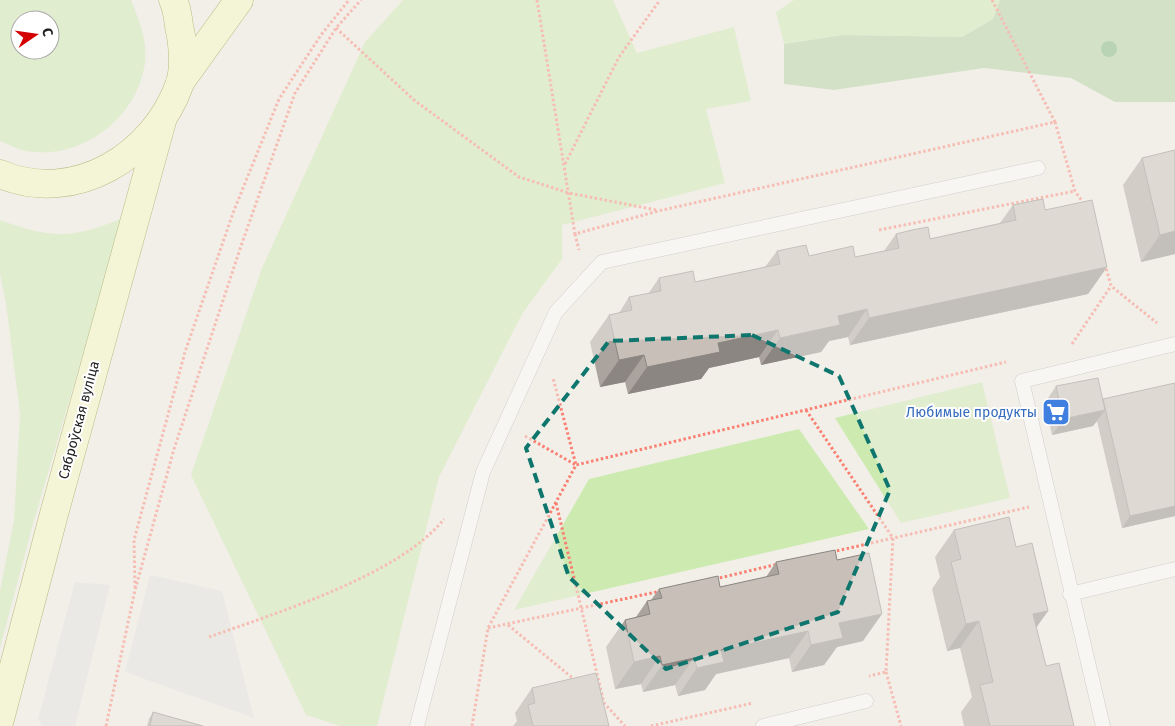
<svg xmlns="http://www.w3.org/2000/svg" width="1175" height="726" font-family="'Fira Sans',sans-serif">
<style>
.grass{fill:#cdebb0;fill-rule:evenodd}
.forest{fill:#add19e}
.parking{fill:#e2e2e2}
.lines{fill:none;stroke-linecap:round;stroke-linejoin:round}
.lane-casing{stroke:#a9a9a9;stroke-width:15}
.secondary-casing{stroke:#707d05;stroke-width:29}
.path{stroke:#fa8072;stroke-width:3;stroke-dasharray:2.5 2.5;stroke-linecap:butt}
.lane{stroke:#fff;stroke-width:14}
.secondary{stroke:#f7fabf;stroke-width:28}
.tree{fill:#74b475}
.wall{fill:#aba49e}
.shaded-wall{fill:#8b8681}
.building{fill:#c7bfb8;stroke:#8b8681}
.marked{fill:none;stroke:#0f766e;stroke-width:4;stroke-dasharray:10 6;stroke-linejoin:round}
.labels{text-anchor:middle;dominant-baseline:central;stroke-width:4;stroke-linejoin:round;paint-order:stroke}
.shop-label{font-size:14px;fill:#366cbe;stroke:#fff;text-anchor:end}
.street-label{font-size:14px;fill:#222;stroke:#fff}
</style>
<rect width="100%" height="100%" fill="#f2efe9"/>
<g class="grass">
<path d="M0 0H131C139 20 148 41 145 63 137 119 81 161 25 151 17 149 8 144 0 141ZM20 20H50V50H20Z"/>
<path d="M403 0H613L637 53 734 27 751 101 706 109 725 183 562 225V259L522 314 439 477 377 726H340L306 715 191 475 262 268 365 42Z"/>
<path d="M794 0H1000L993 19 962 37 843 35 784 44 776 12Z"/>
<path d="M123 218 33 524 0 648V591L14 520 20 414 6 304 0 274V220C52 239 72 239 123 218Z"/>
<path d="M982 382 1010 498 901 523 835 418Z"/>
<path d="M799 429 869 529 514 610 589 479Z"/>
</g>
<path class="forest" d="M1000 0H1175V102H1115L1071 78 984 68 834 90 784 84V44L843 35 962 37 993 19Z"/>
<g class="parking">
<path d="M150 575 222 591 254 718 125 672Z"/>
<path d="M75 582 110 585 75 726H42L38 719Z"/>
</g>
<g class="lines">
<defs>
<g id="lane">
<path d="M1070 594 1175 569"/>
<path d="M417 726 483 472 556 312 602 262 1038 168"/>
<path d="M763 726 866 701"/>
<path d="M1103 726 1022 381 1175 344"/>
</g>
<g id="secondary">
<path d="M180 82 239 0"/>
<path d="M0 174C75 206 155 155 180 83 185 67 183 42 179 26 178 17 177 8 173 0"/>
<path d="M0 719 54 514 162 121"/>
</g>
</defs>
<use href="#lane" class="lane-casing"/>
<use href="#secondary" class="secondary-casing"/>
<g class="path">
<path d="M537 0 575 234 658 211 1055 122 1075 191 1084 204"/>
<path d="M992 0 1055 122"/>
<path d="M336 28 414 100 519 177 569 193 656 210"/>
<path d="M565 164 619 57 660 0"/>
<path d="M879 230 1075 191"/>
<path d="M575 234 579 250"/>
<path d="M1105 264 1111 286 1157 323"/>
<path d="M1072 344 1111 286"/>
<path d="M806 410 893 538 886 672 869 676"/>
<path d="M525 436 576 465 553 378"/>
<path d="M556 503 604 703 625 726"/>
<path d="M832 552 1029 507"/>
<path d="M715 579 778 564"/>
<path d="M135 588 134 540 185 352 233 213 279 99 321 35 349 0"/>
<path d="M508 625 575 680"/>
<path d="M488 628 661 591"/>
<path d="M209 637C276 613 400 575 444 519"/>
<path d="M886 672 901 726"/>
<path d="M106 726 135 590 174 449 241 246 295 93 336 28 361 0"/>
<path d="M472 726 488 628 576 465 1006 362"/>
<path d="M651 726 753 703"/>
</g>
<use href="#lane" class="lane"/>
<use href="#secondary" class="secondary"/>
</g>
<circle class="tree" cx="1109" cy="49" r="8"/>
<g class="wall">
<path d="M1142 158 1175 254 1141 262 1123 185Z"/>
<path d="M1013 205 1045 210 1107 267 1088 294 850 345 848 337 829 341 821 352 761 365 759 357 709 368 701 379 628 394 625 382 600 387 590 342 609 315 619 313 629 297 648 294 659 278 695 282 765 267 777 251 809 256 855 257 884 251 896 234 930 239 1000 223Z"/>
<path d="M1175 383V516L1122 528 1097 421 1093 426 1052 435 1045 403 1056 386 1103 400Z"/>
<path d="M954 530 1016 547 1048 611 1036 627 1046 666 1074 726H964L961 712 972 697 960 648 947 651 932 589 940 577 935 557Z"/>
<path d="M837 560 863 641 837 647 824 665 792 672 789 658 716 674 705 690 678 696 675 685 643 692 641 684 615 689 606 647 625 620 636 617 647 601 651 600 659 589 720 587 766 577 776 562Z"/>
<path d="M532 688 609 726H513L517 721 515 713Z"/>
<path d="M153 712 203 726H147L149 719Z"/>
</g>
<g class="shaded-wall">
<path d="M1175 231V254L1141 262 1160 235Z"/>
<path d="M1107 267 1088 294 850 345 869 318Z"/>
<path d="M867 309 848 337 829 341 821 352 761 365 780 338 838 316Z"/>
<path d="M778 330 759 357 709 368 701 379 628 394 647 367 718 343Z"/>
<path d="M644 355 625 382 600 387 619 360Z"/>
<path d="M1105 410 1093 426 1052 435 1063 419Z"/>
<path d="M1175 506V516L1122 528 1130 516Z"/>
<path d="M1048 611 1029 638 1033 614Z"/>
<path d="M882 614 863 641 837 647 824 665 792 672 811 645 839 623Z"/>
<path d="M979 621 960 648 947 651 966 624Z"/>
<path d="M808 631 789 658 716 674 705 690 678 696 697 668 721 650Z"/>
<path d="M660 656 641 684 615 689 634 662Z"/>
<path d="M694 658 675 685 643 692 662 665Z"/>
</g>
<g class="building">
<path d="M1175 150V231L1160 235 1142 158Z"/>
<path d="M1043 199 1045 210 1092 200 1107 267 869 318 867 309 838 316 840 325 780 338 778 330 718 343 720 352 647 367 644 355 619 360 609 315 632 310 629 297 661 291 659 278 693 271 695 282 780 264 777 251 806 245 809 256 853 246 855 257 899 248 896 234 912 230 928 227 930 239 1016 220 1013 205Z"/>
<path d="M1098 378 1105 410 1063 419 1056 386Z"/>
<path d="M1175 383V506L1130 516 1103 399Z"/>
<path d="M1009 517 1016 547 1032 543 1048 611 1033 614 1046 666 1059 663 1074 726H990L980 685 993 682 979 621 966 624 951 562 961 559 954 530Z"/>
<path d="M835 550 837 560 869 553 882 614 839 623 843 638 811 645 808 631 721 650 724 662 697 668 694 658 662 665 660 656 634 662 625 620 650 614 647 601 662 598 659 589 718 576 720 587 779 574 776 562Z"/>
<path d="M596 673 609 726H533L528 705 535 703 532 688Z"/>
<path d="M153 712 203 726H150Z"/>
</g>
<path d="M0 0H1175V726H0ZM752 335 839 376 890 490 838 612 666 669 569 577 526 448 609 341Z" fill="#f2efe9" fill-opacity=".55" fill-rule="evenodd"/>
<path class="marked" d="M752 335 839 376 890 490 838 612 666 669 569 577 526 448 609 341Z"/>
<defs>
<symbol id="supermarket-square" viewBox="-11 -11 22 22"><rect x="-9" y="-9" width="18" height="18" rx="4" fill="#3f7fe0" stroke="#fff"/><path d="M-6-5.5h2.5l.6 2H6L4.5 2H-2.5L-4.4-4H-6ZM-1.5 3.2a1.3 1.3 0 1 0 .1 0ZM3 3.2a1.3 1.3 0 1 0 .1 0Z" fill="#fff"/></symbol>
</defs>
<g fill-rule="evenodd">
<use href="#supermarket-square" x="1040" y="396" width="32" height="32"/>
</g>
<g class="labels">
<g class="shop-label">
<text x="1037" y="412">Любимые продукты</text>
</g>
<g class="street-label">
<text transform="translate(79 420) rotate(-75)">Сяброўская вуліца</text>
</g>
</g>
<g transform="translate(35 35) rotate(77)"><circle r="24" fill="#ffffff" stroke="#a7a7a7"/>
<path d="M0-4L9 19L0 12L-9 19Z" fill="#d40000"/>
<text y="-8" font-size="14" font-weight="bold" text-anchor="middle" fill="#222222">С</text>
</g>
</svg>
